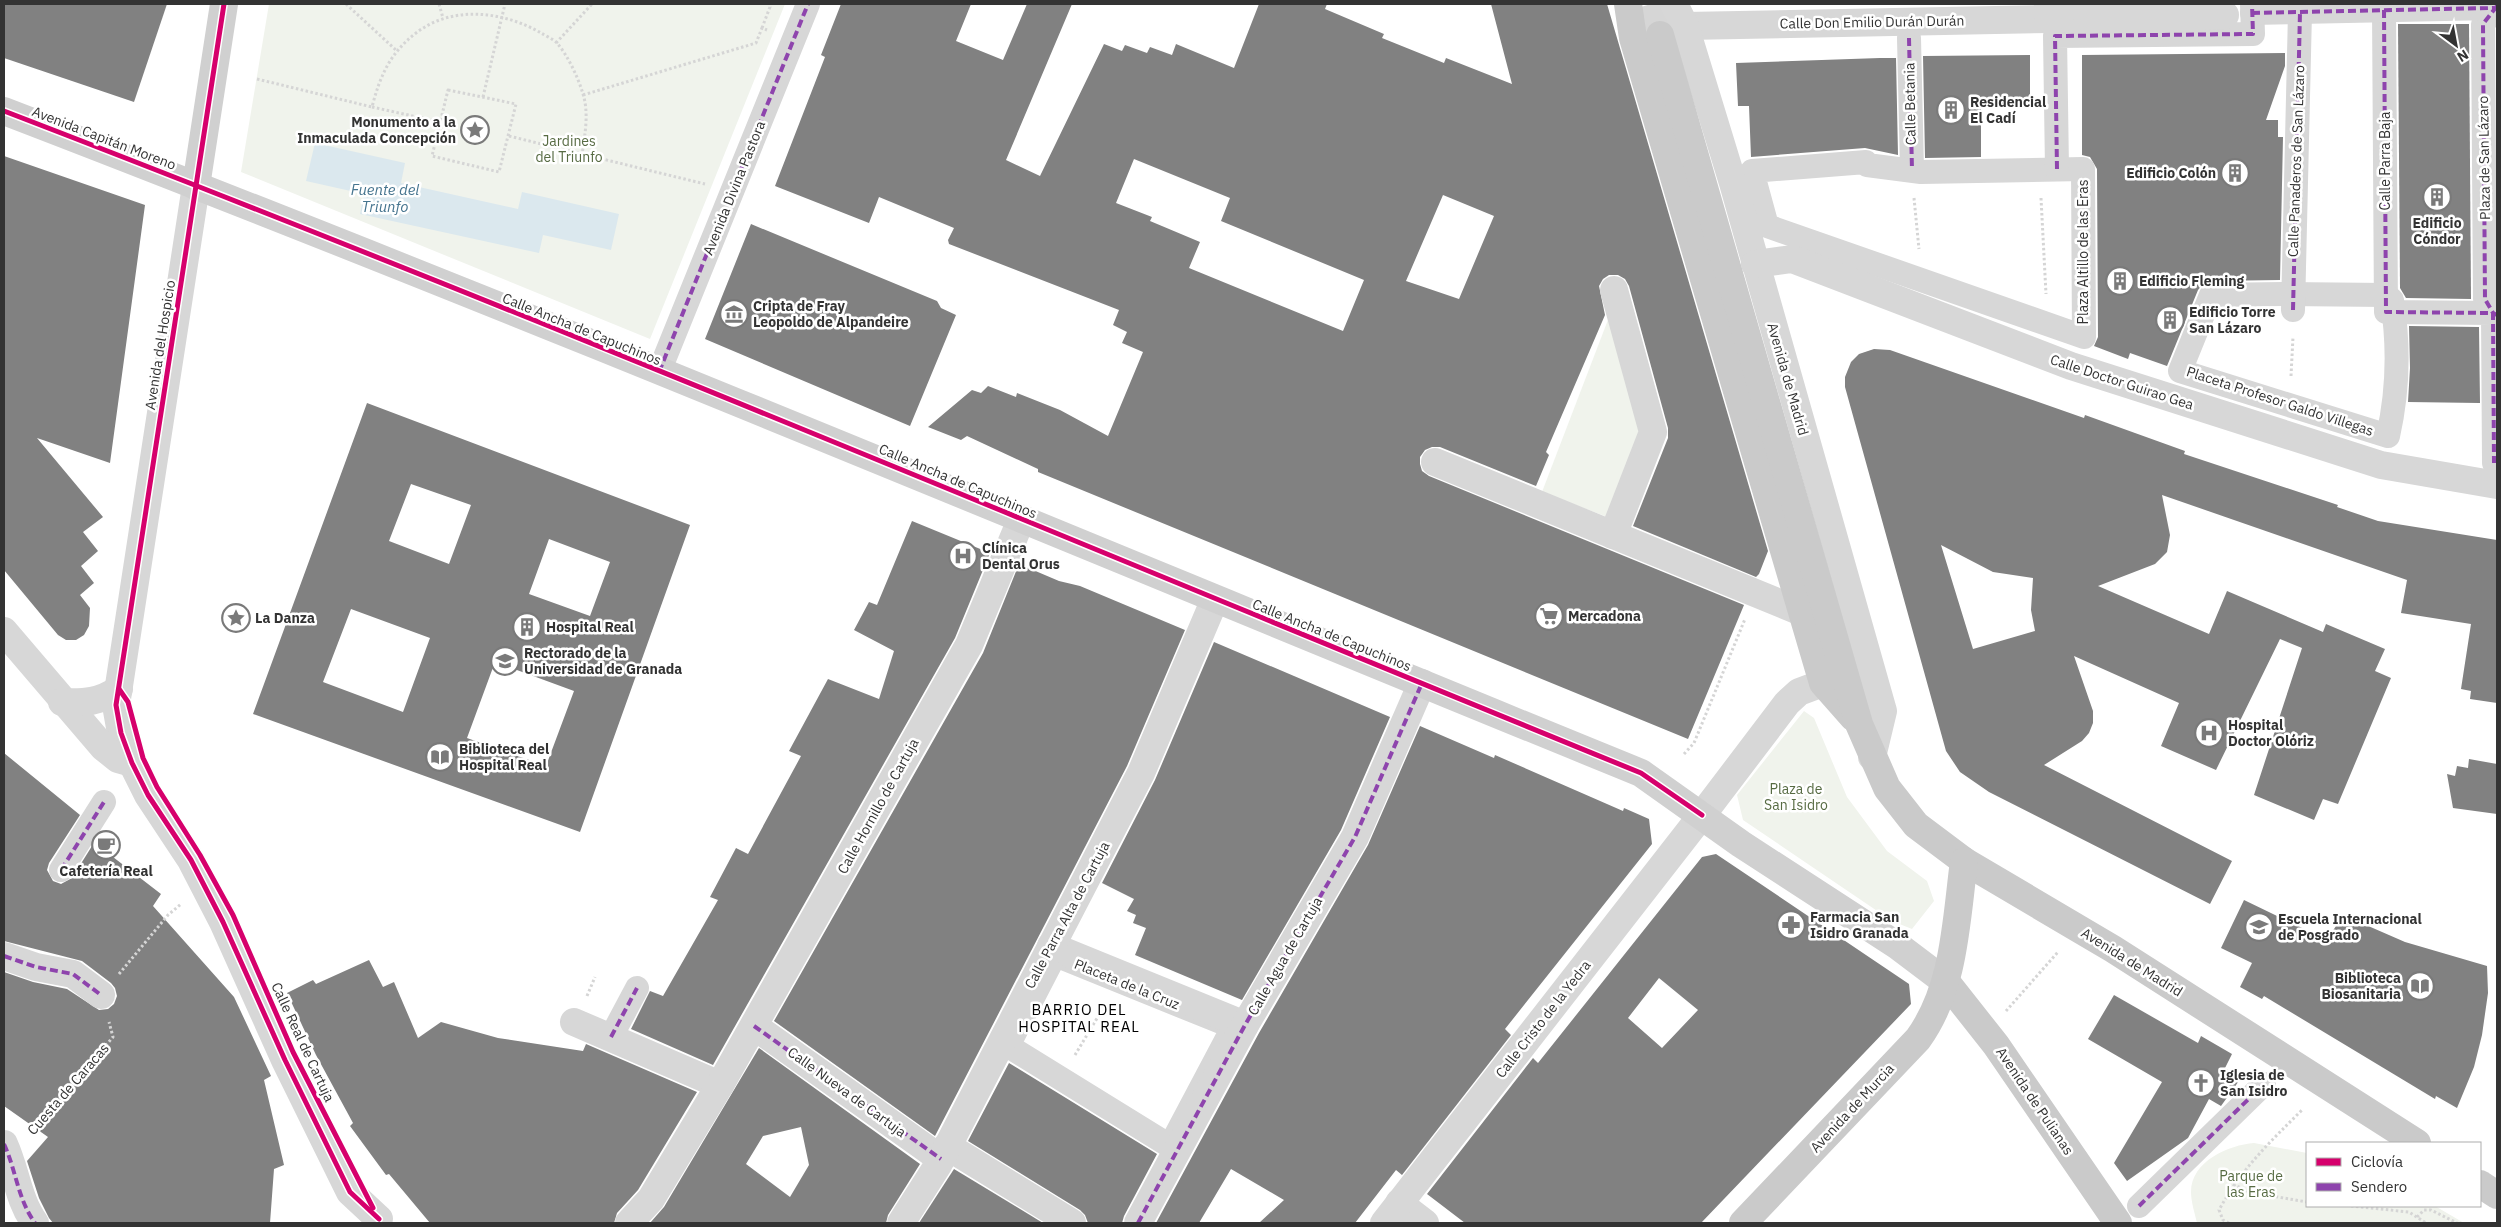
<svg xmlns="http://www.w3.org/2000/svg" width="2501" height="1227" font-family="'IBM Plex Sans',sans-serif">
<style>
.green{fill:#f0f3ec}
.water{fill:#dbe8ee}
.building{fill:#818181;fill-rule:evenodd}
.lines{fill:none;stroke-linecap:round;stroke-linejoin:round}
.primary-tunnel{stroke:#d6d6d6;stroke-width:28;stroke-dasharray:28 14;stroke-linecap:butt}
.path{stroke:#d5d5d5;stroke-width:3;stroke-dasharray:2.5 2.5;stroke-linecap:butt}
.pedestrian{stroke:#d7d7d7;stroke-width:24}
.minor{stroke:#d7d7d7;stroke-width:28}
.tertiary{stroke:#d7d7d7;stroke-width:28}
.secondary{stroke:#d0d0d0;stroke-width:28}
.primary{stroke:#cacaca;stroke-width:28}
.quiet{stroke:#8e44ad;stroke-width:4;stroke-dasharray:8 4;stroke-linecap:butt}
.cycleway-casing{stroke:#fff;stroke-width:8}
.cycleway{stroke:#d6006c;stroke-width:5}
.labels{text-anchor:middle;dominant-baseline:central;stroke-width:5;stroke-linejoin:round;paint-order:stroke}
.street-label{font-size:14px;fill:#333;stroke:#fff}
.poi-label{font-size:14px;font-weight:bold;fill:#333;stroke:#fff;text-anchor:start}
.park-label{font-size:14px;fill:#576b43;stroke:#fff}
.water-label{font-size:15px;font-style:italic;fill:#47758f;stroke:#fff}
.neighbourhood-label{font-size:15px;letter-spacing:1px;fill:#000;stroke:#fff}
</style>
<rect width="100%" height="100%" fill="#fff"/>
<g class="green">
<path d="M269 4H785L650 339 241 172Z"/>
<path d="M1611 312 1647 433 1610 518 1542 492Z"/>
<path d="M1804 711 1814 718 1847 797 1887 851 1927 881 1934 901 1912 929 1892 921 1743 820 1737 795Z"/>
<path d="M2254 1143 2307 1153V1206H2435L2464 1223H2197C2195 1214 2191 1202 2191 1192 2191 1161 2229 1145 2254 1143Z"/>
</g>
<path class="water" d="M315 143 405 163 401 183 518 209 522 192 619 214 611 250 543 235 539 253 360 214 364 194 306 181Z"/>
<g class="building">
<path d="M4 4H167L134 102 4 58Z"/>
<path d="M841 4H971L956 41 1003 60 1027 4H1072L1006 160 1040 176 1104 44 1122 51 1125 45 1147 53 1150 47 1172 55 1176 44 1234 68 1259 4H1327L1325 9 1384 34 1382 38 1444 63 1446 58 1512 84 1491 4H1607L1768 551 1759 574 1756 577 1633 526 1668 438V428L1629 286 1625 279 1618 275H1609L1603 279 1599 286 1605 315 1546 452 1549 455 1536 486 1440 447H1432L1425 450 1420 457V464L1422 471 1429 476 1744 605 1688 739 1038 472V469L967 436 961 440 928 427 972 390 981 393 988 386 1016 397 1017 393 1060 410 1108 436 1143 352 1122 343 1127 332 1113 325 1119 310 949 244 948 240 954 228 879 197 869 223 775 186 825 57 821 55ZM1134 159 1230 198 1221 221 1364 280 1343 331 1189 268 1200 242 1150 221 1152 217 1116 203ZM1443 195 1494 216 1459 299 1406 281Z"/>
<path d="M2398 24H2469L2471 299 2406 298 2400 288Z"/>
<path d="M2285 53V66L2266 120H2278V137H2283L2280 280 2211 281 2203 284 2198 290 2167 366 2130 353 2128 359 2094 346 2098 337 2097 169 2090 157 2082 155V55Z"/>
<path d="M2030 55V104L1981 105V157L1925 158 1923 56Z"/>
<path d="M1880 58H1896L1898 155 1865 148 1751 157 1749 106H1738L1736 63Z"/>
<path d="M4 156 145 205 110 463 37 438 103 517 83 532 98 551 81 566 94 583 80 595 90 608 89 626 84 635 76 640H66L58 635 4 570Z"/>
<path d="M751 224 937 301 941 308 956 315 910 426 705 339Z"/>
<path d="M2409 326 2479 327 2480 403 2408 402 2410 368Z"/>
<path d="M1874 349 1890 350 2084 418 2085 415 2185 451 2184 454 2338 505 2337 507 2378 521 2497 540V703L2470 699 2471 691 2461 689 2471 624 2401 613 2407 580 2162 495 2170 535 2167 552 2155 564 2098 586 2209 634 2227 591 2323 632 2326 624 2385 649 2375 671 2391 678 2338 804 2323 799 2314 820 2254 795 2302 648 2280 639 2216 770 2161 746 2179 703 2074 656 2093 711V723L2089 733 2082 741 2044 765 2232 861 2210 904 1989 792 1960 772 1946 751 1845 387V377L1851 362 1859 354ZM1941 545 1993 572 2033 578 2031 610 2035 631 1973 649Z"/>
<path d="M367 403 690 525 580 832 253 714ZM411 484 471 505 449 564 389 541ZM549 539 610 562 590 616 529 594ZM351 609 430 638 403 712 323 682ZM495 662 574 691 546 766 467 738Z"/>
<path d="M912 521 990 553 955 638 713 1065 631 1029 650 991 663 996 718 900 710 897 736 848 748 854 801 756 789 751 828 679 879 699 894 651 854 630 869 602 877 605Z"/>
<path d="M1019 564 1059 581 1080 586 1185 630 1127 766 935 1136 774 1021 983 653Z"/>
<path d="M1214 642 1390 717 1341 830 1242 1000 1135 955 1146 928 1133 923 1136 915 1127 911 1134 899 1102 883 1155 780Z"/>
<path d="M1420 726 1494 758 1495 755 1623 811 1624 808 1649 819 1652 844 1505 1029 1511 1035 1402 1175 1396 1170 1355 1223H1259L1284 1200 1231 1169 1199 1223H1156L1259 1033 1368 845Z"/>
<path d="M4 753 80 815 49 863 47 870 53 881 61 884 72 878 97 838 117 853 113 857 161 894 153 906 234 997 271 1076 264 1080 284 1165 274 1169 270 1223H53L49 1218 39 1198 27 1161 48 1137 4 1106V972L33 982 67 989 99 1010 108 1009 114 1004 117 996 115 988 111 983 82 961 4 941Z"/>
<path d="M2469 759 2497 764V814L2453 808 2447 774 2455 776 2457 766 2468 768Z"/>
<path d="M1716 854 1909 984 1911 1004 1701 1223H1465L1427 1194 1533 1058 1538 1063 1702 857ZM1659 978 1698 1010 1662 1048 1628 1018Z"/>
<path d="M2244 900 2327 940 2343 915 2405 942 2487 966 2488 993 2482 1035 2474 1067 2457 1108 2436 1096 2435 1099 2264 996 2262 999 2240 987 2252 963 2221 948Z"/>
<path d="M369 960 383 987 394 982 418 1038 441 1022 498 1038 583 1051 586 1044 697 1092 638 1190 617 1213 614 1223H430L389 1174 386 1175 350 1126 353 1123 316 1055 287 993 313 980 316 984Z"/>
<path d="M2114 995 2198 1043 2201 1036 2232 1054 2225 1068 2241 1078 2221 1106 2209 1099 2188 1138 2127 1181 2114 1163 2162 1082 2088 1039Z"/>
<path d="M759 1048 920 1164 888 1215 886 1223H650L664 1207ZM801 1127 809 1165 790 1197 746 1164 763 1136Z"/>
<path d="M1009 1063 1157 1154 1124 1216 1122 1223H1088L1085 1215 1080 1210 968 1141Z"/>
<path d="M954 1169 1043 1223H919Z"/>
</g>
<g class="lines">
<path class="primary-tunnel" d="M1651 4 1660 35"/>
<g class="path">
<path d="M346 4 397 51"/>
<path d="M439 4 443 18"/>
<path d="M762 28 770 7 769 4"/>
<path d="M556 43 592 4"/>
<path d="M257 79 372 107C380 76 390 53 416 33 452 5 503 11 541 33 546 36 553 39 557 43 568 56 578 77 583 94 589 113 585 135 582 154L705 184"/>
<path d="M448 90 516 104 499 172 432 156Z"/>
<path d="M583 95 756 43 762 28 767 30"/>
<path d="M483 97 505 4"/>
<path d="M372 107 440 122"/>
<path d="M509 136 582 154"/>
<path d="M1914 198 1919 249"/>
<path d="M2041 198 2046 294"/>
<path d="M2291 376 2293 337"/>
<path d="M1684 754 1694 743 1745 619"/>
<path d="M119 974 168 915 181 904"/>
<path d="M587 996 595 977"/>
<path d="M2006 1011 2058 952"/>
<path d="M1075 1055 1105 1005"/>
<path d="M31 1133 113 1037 109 1022"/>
<path d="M2233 1184 2249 1192 2307 1202"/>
<path d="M2351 1206 2409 1212 2426 1223"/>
<path d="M2417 1217 2424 1210H2431L2457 1223"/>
<path d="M2229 1223 2223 1220 2219 1210C2242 1168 2270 1142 2303 1109"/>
</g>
<g class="pedestrian">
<path d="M2497 6 2483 24 2485 299 2493 313 2497 315"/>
<path d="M2384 10 2386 312 2493 313 2494 463"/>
<path d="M2252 13 2494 8"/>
<path d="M1909 38 1912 170"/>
<path d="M1866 162 1867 165 1921 172 2083 169 2084 337 1767 226 1752 171Z"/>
<path d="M2057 169 2055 36 2253 34 2252 4"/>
<path d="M2283 294 2386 295 2392 300C2399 345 2398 392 2388 436L2180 371 2211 295Z"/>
<path d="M2293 310 2300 12"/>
<path d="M659 372 808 4"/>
<path d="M61 870 104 802"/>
<path d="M1055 955 1233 1027 1170 1146 1008 1046Z"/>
<path d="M611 1037 637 988"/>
<path d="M2139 1206 2264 1084"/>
</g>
<g class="minor">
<path d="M2060 19 2225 15"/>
<path d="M1685 26 2049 19"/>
<path d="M1435 462 1804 613"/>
<path d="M1613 535 1653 432 1614 290"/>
<path d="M1702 815 1787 703 1799 692 1823 683"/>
<path d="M1051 946 1245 1025"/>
<path d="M4 956 36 967 73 974 101 995"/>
<path d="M574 1022 720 1085"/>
<path d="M754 1026 941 1159"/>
<path d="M4 1144C16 1170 18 1200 35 1223"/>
<path d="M1399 1203 1425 1223"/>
<path d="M1138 1223 1245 1025 1355 837 1422 683"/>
</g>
<g class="tertiary">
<path d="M1674 4 1685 26 1733 183 1883 711 1872 757"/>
<path d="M2048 4 2049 19H2060V4"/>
<path d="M196 186 116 705 121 733 132 763 148 795 191 860 223 922 285 1060 350 1192 379 1219"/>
<path d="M1755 264 1792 259 2071 366 2381 465 2497 485"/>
<path d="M4 631 103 747 118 759 132 763"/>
<path d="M62 702C85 703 100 702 119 689"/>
<path d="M947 1146 1072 1223"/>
<path d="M629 1223 651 1199 720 1085 969 645 1021 520"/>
<path d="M901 1223 938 1165 1141 773 1215 599"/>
<path d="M1384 1223 1702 815"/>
</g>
<g class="secondary">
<path d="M4 111C553 322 1096 551 1641 773L1741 844 1898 946 1947 983"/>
<path d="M196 186 224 4"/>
</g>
<g class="primary">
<path d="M1628 4 1633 38 1823 683 1853 717"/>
<path d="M1660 35 1859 724 1887 788 1916 825 1964 861 2113 949 2417 1143"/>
<path d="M1947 983 1996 1045 2118 1223"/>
<path d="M2480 1184 2497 1195"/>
<path d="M1743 1223 1918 1039C1955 988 1956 921 1964 861"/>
</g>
<g class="quiet">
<path d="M2497 6 2483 24 2485 299 2493 313 2497 315"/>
<path d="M2384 10 2386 312 2493 313 2494 463"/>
<path d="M2252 13 2494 8"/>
<path d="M1909 38 1912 170"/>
<path d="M2057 169 2055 36 2253 34 2252 4"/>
<path d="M2293 310 2300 12"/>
<path d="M659 372 808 4"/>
<path d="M61 870 104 802"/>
<path d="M4 956 36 967 73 974 101 995"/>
<path d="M754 1026 941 1159"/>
<path d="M611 1037 637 988"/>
<path d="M4 1144C16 1170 18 1200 35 1223"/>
<path d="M2139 1206 2264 1084"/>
<path d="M1138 1223 1245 1025 1355 837 1422 683"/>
</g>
<defs>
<g id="cycleway">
<path d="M224 4 116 705 121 733 132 763 148 795 191 860 223 922 285 1060 350 1192 379 1219"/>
<path d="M4 111C553 322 1096 551 1641 773L1702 815"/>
<path d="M119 689 128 702 143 758 157 787 200 855 233 915 293 1052 373 1208"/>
</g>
</defs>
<use href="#cycleway" class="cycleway-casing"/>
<use href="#cycleway" class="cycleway"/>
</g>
<defs>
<symbol id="building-ring" viewBox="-11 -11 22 22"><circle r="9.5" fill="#fff" stroke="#7a7a7a" stroke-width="1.5"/><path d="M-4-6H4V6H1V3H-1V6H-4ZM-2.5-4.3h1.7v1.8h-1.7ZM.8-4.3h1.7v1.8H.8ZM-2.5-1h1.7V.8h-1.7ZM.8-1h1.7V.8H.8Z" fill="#7a7a7a"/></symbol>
<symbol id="sight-ring" viewBox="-11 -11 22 22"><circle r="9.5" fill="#fff" stroke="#7a7a7a" stroke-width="1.5"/><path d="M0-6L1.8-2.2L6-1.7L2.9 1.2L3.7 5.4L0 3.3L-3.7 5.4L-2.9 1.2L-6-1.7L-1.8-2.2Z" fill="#7a7a7a"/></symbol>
<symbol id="museum-ring" viewBox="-11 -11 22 22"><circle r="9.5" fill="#fff" stroke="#7a7a7a" stroke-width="1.5"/><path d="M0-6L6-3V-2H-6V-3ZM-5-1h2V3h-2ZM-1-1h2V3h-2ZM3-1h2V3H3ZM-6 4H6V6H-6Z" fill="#7a7a7a"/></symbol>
<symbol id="hospital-ring" viewBox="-11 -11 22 22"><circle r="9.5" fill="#fff" stroke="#7a7a7a" stroke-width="1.5"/><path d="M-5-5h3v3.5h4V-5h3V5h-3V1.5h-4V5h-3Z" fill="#7a7a7a"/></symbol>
<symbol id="supermarket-ring" viewBox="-11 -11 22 22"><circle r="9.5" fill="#fff" stroke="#7a7a7a" stroke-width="1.5"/><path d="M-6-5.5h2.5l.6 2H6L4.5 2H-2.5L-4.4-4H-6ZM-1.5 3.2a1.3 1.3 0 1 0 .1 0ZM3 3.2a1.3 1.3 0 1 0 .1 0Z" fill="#7a7a7a"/></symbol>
<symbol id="university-ring" viewBox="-11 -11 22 22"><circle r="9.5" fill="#fff" stroke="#7a7a7a" stroke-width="1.5"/><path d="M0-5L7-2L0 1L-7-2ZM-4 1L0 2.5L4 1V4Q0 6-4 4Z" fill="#7a7a7a"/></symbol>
<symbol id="library-ring" viewBox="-11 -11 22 22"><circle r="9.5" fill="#fff" stroke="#7a7a7a" stroke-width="1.5"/><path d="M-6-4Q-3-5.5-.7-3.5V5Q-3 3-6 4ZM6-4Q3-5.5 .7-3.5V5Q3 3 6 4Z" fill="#7a7a7a"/></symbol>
<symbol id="cafe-ring" viewBox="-11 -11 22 22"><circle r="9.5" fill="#fff" stroke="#7a7a7a" stroke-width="1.5"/><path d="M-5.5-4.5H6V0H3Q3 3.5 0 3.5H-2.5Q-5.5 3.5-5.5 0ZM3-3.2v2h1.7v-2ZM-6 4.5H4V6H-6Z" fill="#7a7a7a"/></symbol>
<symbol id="pharmacy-ring" viewBox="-11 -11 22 22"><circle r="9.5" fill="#fff" stroke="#7a7a7a" stroke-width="1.5"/><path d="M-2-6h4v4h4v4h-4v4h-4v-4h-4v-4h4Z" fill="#7a7a7a"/></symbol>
<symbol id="church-ring" viewBox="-11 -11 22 22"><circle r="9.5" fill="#fff" stroke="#7a7a7a" stroke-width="1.5"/><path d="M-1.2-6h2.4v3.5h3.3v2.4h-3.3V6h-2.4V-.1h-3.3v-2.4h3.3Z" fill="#7a7a7a"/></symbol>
</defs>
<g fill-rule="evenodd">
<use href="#building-ring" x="1935" y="94" width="32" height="32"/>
<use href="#sight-ring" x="459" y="114" width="32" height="32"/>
<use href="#building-ring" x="2219" y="157" width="32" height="32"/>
<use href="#building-ring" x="2421" y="181" width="32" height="32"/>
<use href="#building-ring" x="2104" y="265" width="32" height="32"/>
<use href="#museum-ring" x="718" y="298" width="32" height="32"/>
<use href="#building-ring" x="2154" y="304" width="32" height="32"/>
<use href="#hospital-ring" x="947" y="540" width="32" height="32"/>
<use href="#supermarket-ring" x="1533" y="600" width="32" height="32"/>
<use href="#sight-ring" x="220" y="602" width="32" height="32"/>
<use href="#building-ring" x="511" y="611" width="32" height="32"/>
<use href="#university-ring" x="489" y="645" width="32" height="32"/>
<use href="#hospital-ring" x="2193" y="717" width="32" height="32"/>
<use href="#library-ring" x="424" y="741" width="32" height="32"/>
<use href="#cafe-ring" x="90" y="829" width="32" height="32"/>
<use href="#pharmacy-ring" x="1775" y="909" width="32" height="32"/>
<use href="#university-ring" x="2243" y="911" width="32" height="32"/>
<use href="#library-ring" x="2404" y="970" width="32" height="32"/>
<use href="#church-ring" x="2185" y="1067" width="32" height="32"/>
</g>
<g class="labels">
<g class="street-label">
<text transform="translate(1872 22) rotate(-1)">Calle Don Emilio Durán Durán</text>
<text transform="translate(1910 104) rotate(-91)">Calle Betania</text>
<text transform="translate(104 138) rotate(21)">Avenida Capitán Moreno</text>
<text transform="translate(2484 158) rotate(-91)">Plaza de San Lázaro</text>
<text transform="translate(2296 161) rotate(-88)">Calle Panaderos de San Lázaro</text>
<text transform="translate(2385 161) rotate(-90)">Calle Parra Baja</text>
<text transform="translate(734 188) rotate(-68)">Avenida Divina Pastora</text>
<text transform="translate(2083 252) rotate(-90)">Plaza Altillo de las Eras</text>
<text transform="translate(582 329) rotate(22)">Calle Ancha de Capuchinos</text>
<text transform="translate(160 345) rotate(-81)">Avenida del Hospicio</text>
<text transform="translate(1788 379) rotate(74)">Avenida de Madrid</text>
<text transform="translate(2122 382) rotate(18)">Calle Doctor Guirao Gea</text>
<text transform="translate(2280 401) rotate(18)">Placeta Profesor Galdo Villegas</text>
<text transform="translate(958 481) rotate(23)">Calle Ancha de Capuchinos</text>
<text transform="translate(1332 635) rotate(22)">Calle Ancha de Capuchinos</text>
<text transform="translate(878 806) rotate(-61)">Calle Hornillo de Cartuja</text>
<text transform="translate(1067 915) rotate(-62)">Calle Parra Alta de Cartuja</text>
<text transform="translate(1285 956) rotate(-60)">Calle Agua de Cartuja</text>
<text transform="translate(2132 962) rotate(32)">Avenida de Madrid</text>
<text transform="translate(1127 984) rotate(22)">Placeta de la Cruz</text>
<text transform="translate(1543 1019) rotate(-52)">Calle Cristo de la Yedra</text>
<text transform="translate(303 1042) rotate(65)">Calle Real de Cartuja</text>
<text transform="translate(68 1089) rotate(-49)">Cuesta de Caracas</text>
<text transform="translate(847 1092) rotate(36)">Calle Nueva de Cartuja</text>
<text transform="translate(2035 1101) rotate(56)">Avenida de Pulianas</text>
<text transform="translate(1852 1108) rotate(-47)">Avenida de Murcia</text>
</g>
<g class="poi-label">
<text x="1970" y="102">Residencial<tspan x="1970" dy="16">El Cadí</tspan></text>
<text x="456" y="122" text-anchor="end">Monumento a la<tspan x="456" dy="16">Inmaculada Concepción</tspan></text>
<text x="2216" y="173" text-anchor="end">Edificio Colón</text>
<text x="2437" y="223" text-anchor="middle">Edificio<tspan x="2437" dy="16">Cóndor</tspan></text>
<text x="2139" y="281">Edificio Fleming</text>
<text x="753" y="306">Cripta de Fray<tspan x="753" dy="16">Leopoldo de Alpandeire</tspan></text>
<text x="2189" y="312">Edificio Torre<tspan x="2189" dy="16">San Lázaro</tspan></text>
<text x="982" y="548">Clínica<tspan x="982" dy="16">Dental Orus</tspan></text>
<text x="1568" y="616">Mercadona</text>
<text x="255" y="618">La Danza</text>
<text x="546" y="627">Hospital Real</text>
<text x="524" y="653">Rectorado de la<tspan x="524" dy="16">Universidad de Granada</tspan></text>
<text x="2228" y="725">Hospital<tspan x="2228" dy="16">Doctor Olóriz</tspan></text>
<text x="459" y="749">Biblioteca del<tspan x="459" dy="16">Hospital Real</tspan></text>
<text x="106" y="871" text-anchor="middle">Cafetería Real</text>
<text x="1810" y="917">Farmacia San<tspan x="1810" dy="16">Isidro Granada</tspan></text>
<text x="2278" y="919">Escuela Internacional<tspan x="2278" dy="16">de Posgrado</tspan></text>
<text x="2401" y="978" text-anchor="end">Biblioteca<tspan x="2401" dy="16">Biosanitaria</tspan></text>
<text x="2220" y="1075">Iglesia de<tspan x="2220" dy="16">San Isidro</tspan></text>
</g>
<g class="park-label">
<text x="569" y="141">Jardines<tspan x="569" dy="16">del Triunfo</tspan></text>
<text x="1796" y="789">Plaza de<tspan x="1796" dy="16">San Isidro</tspan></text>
<text x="2251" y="1176">Parque de<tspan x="2251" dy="16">las Eras</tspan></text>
</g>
<g class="water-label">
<text x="385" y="189">Fuente del<tspan x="385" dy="17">Triunfo</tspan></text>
</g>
<g class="neighbourhood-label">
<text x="1079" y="1009">BARRIO DEL<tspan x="1079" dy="17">HOSPITAL REAL</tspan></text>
</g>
</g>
<rect width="2501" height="1227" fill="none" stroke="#333333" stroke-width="10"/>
<rect x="2306" y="1142" width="175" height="65" fill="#ffffff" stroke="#adadad"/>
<rect x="2316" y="1158" width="25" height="8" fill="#d6006c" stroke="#adadad"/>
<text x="2351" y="1167" font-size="15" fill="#333333">Ciclovía</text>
<rect x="2316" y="1183" width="25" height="8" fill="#8e44ad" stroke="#adadad"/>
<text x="2351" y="1192" font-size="15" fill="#333333">Sendero</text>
<g transform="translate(2456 45) rotate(148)" stroke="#ffffff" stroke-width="4" paint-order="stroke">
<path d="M0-4L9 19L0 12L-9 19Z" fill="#333333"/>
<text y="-8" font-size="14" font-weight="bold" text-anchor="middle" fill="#333333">N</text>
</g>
</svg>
